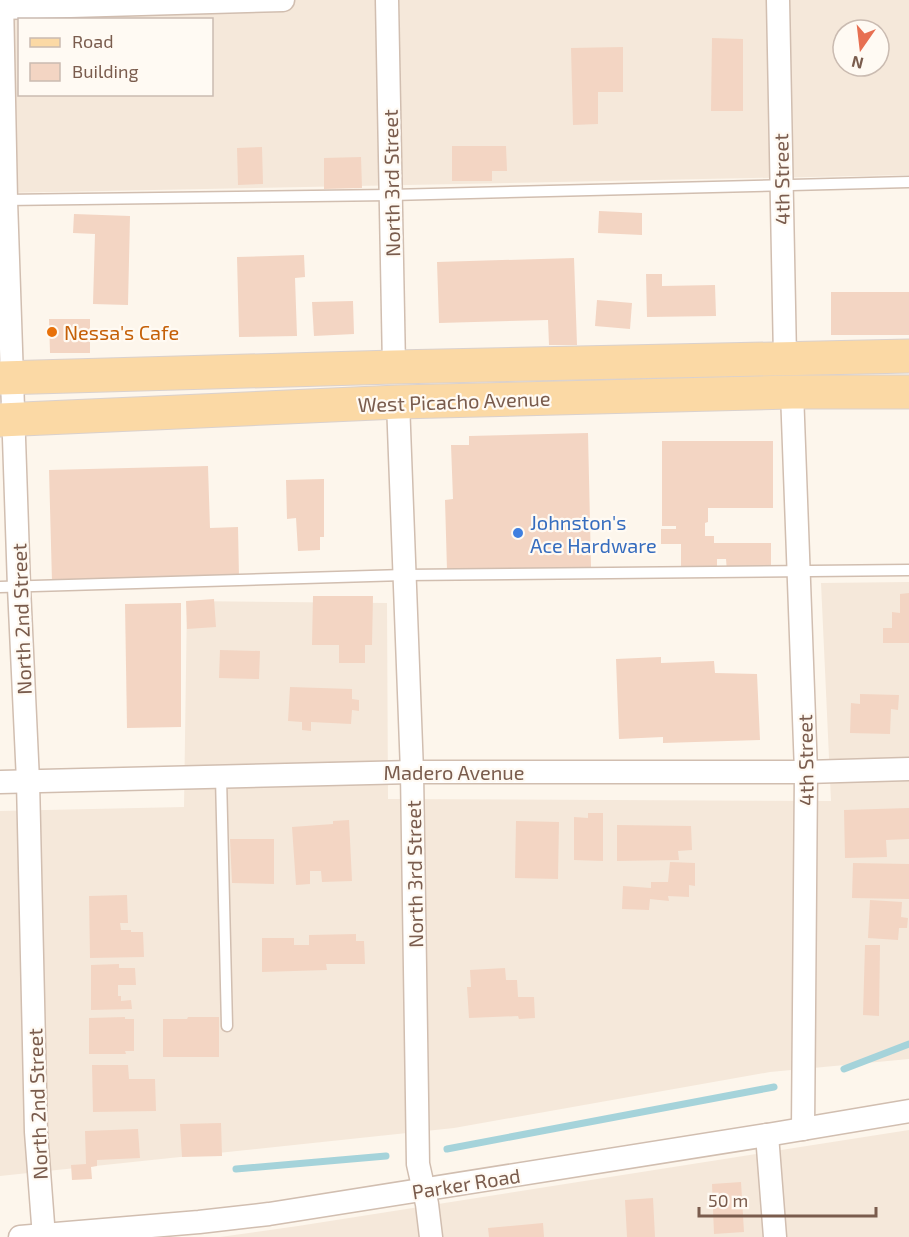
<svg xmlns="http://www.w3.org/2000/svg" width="909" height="1237" font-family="'Exo 2',sans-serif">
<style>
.residential{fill:#f5e8da;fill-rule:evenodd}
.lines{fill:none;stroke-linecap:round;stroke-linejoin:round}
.stream{stroke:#a5d3da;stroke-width:7}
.building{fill:#f3d5c3}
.lane-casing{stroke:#d1beb0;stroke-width:13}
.street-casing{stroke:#d1beb0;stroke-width:25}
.primary-casing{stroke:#dad1cd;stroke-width:35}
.lane{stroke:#fff;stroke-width:10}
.street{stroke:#fff;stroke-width:22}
.primary{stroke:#fbd9a5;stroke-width:33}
.food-dot{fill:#e8710a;stroke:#fffaf3;stroke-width:2}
.shop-dot{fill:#3f7fe0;stroke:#fffaf3;stroke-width:2}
.labels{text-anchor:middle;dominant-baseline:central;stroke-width:4.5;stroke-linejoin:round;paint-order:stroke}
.street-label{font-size:20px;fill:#7a5c4d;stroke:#fffaf3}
.food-label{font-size:20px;fill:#c56008;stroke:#fffaf3;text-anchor:start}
.shop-label{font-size:20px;fill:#366cbe;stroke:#fffaf3;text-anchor:start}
</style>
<rect width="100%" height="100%" fill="#fdf6ec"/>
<g class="residential">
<path d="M0 0H909V175L0 193ZM20 20H212V94H20ZM843 30H879V66H843Z"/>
<path d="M909 582V1059L770 1072 454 1128 0 1176V811L184 807 187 601 387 603 388 799 831 801 821 583Z"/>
<path d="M909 1130V1237H220L298 1226Z"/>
</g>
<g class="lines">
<g class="stream">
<path d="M844 1069 909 1044"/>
<path d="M447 1149 774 1087"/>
<path d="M236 1169 386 1156"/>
</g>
</g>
<g class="building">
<path d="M712 38 743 39V111H711Z"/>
<path d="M623 47V92H598V124L573 125 571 48Z"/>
<path d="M452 146H506L507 171H492V181H452Z"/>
<path d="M262 147 263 184 238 185 237 148Z"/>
<path d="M361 157 362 188 324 189V158Z"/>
<path d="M599 211 642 213V235L598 233Z"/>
<path d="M74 214 130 216 128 305 93 304 95 234 73 233Z"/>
<path d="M304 255 305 277 295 278 297 336 239 337 237 257Z"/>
<path d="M574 258 577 345H549L548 320 439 323 437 262Z"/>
<path d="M646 274H662V286L715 285 716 316 647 317Z"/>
<rect x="831" y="292" width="78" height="43"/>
<path d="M597 300 632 303 630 329 595 326Z"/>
<path d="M353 301 354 334 314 336 312 302Z"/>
<path d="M49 319H90V353H50Z"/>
<path d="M588 433 591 567 447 570 445 500 453 499 451 445H469V436Z"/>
<path d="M662 441H773V508H708V522L705 523V536H714V543H771V572H727L726 559H717V566H681V544H661V529H676V526H662Z"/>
<path d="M208 466 210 528 238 527 239 577 52 582 49 470Z"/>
<path d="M324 479V537H320V550L298 551 296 518 287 519 286 480Z"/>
<path d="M909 593V643H883V628H892V612L900 613V594Z"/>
<path d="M313 596H373L372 645H365V663H339V645H312Z"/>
<path d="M214 599 216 627 187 629 186 601Z"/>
<path d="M181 603V727L127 728 125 604Z"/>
<path d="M220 650 260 651 259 679 219 678Z"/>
<path d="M661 657V663L714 661 715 673 757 674 760 740 663 743V737L619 739 616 659Z"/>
<path d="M290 687 352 689V699L359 700V711L352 710 351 724 311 722V731L302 730V722L288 721Z"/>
<path d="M860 694 899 695 898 710 891 709 890 734 850 733 851 703 860 704Z"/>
<path d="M909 808V839L886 840 887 857 845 858 844 810Z"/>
<path d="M588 813H603V861L574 860V817L588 818Z"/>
<path d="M349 820 352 881 322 882 321 871H310V884L296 885 292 827 333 824V821Z"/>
<path d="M516 821 559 822 558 879 515 878Z"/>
<path d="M617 825 691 826 692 850 678 851 679 860 617 861Z"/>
<path d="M230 839H274V884L232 883Z"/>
<path d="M670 862 695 863V886L689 885V897L668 896 669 901 650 899 649 910 622 909 623 886 651 888V882H668Z"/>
<path d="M853 863 909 864V899L852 898Z"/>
<path d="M127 895 128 923H120L121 930H131V932H143L144 957 90 958 89 896Z"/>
<path d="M870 900 902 902 901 917 908 918 907 928H899L898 940 868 938Z"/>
<path d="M356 934V941H364L365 964H326L327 970 262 972V938H294V945H309V935Z"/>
<path d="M865 945H880L879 1016 863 1015Z"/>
<path d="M119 964V968H135L136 985H118V996H121V1001L131 1000 132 1009 91 1010V965Z"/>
<path d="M505 968 506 980H517L518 997H534L535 1018 519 1019 518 1016 469 1018 467 987H471L470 970Z"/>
<path d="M125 1017V1019H134V1051H125L126 1054H89V1018Z"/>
<path d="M188 1017H219V1057H163V1019H187Z"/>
<path d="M92 1065H128L129 1079H155L156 1111 93 1112Z"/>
<path d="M221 1123 222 1156 182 1157 180 1124Z"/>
<path d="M138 1129 140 1158 97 1160V1166L91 1167 92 1179 72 1180 71 1165 86 1164 85 1131Z"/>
<path d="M741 1182 744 1232 714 1234 712 1184Z"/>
<path d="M653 1198 655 1237H627L625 1200Z"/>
<path d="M543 1223 544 1237H489L488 1228Z"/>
</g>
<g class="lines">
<defs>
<g id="lane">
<path d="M4 200 391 195 909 182"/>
<path d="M0 587 404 575 909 570"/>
<path d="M221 777 227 1026"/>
</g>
<g id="street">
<path d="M2 0 6 200 19 587 28 781 36 1132 44 1237"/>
<path d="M387 0 394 367"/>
<path d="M778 0 785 358"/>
<path d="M0 8 283 0"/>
<path d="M792 392 806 772 803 1129"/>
<path d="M398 402 412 772 418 1164 427 1204 431 1237"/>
<path d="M0 782 412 772H806L909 769"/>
<path d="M767 1135 775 1237"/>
<path d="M20 1237 199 1222 269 1214 767 1135 909 1111"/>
</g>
<g id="primary">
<path d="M0 378 394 367 909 356"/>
<path d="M0 420 398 402 792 392H909"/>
</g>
</defs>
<use href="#lane" class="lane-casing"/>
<use href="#street" class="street-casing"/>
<use href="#primary" class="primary-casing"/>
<use href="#lane" class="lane"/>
<use href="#street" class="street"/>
<use href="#primary" class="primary"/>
</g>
<circle class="food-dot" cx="52" cy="332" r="6"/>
<circle class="shop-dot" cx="518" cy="533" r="6"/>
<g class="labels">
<g class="street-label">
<text transform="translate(781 179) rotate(-91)">4th Street</text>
<text transform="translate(391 183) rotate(-91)">North 3rd Street</text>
<text transform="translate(454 401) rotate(-2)">West Picacho Avenue</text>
<text transform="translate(21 619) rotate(-92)">North 2nd Street</text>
<text transform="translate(805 760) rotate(-91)">4th Street</text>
<text x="454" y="772">Madero Avenue</text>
<text transform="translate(414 874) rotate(-91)">North 3rd Street</text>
<text transform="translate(37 1104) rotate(-92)">North 2nd Street</text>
<text transform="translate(466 1183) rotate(-9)">Parker Road</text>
</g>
<g class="food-label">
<text x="64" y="332">Nessa's Cafe</text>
</g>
<g class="shop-label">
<text x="530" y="522">Johnston's<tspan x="530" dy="23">Ace Hardware</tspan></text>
</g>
</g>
<rect x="18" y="18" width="195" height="78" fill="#fffaf3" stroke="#cabbb1" stroke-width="1.5"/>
<rect x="30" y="38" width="30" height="9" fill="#fbd9a5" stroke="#cabbb1" stroke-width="1.5"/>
<text x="72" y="48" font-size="18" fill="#7a5c4d">Road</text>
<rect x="30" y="63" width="30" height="18" fill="#f3d5c3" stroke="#cabbb1" stroke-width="1.5"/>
<text x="72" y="78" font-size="18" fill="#7a5c4d">Building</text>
<g transform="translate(861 48) rotate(194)"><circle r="28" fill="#fffaf3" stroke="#cabbb1" stroke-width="1.5"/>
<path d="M0-4.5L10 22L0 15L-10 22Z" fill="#e76f51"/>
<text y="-9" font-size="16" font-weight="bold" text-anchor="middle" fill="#7a5c4d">N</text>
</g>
<path d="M699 1207v9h177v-9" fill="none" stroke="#7a5c4d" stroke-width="3"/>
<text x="708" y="1207" font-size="18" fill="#7a5c4d" stroke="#fffaf3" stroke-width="4.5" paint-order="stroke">50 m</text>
</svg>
